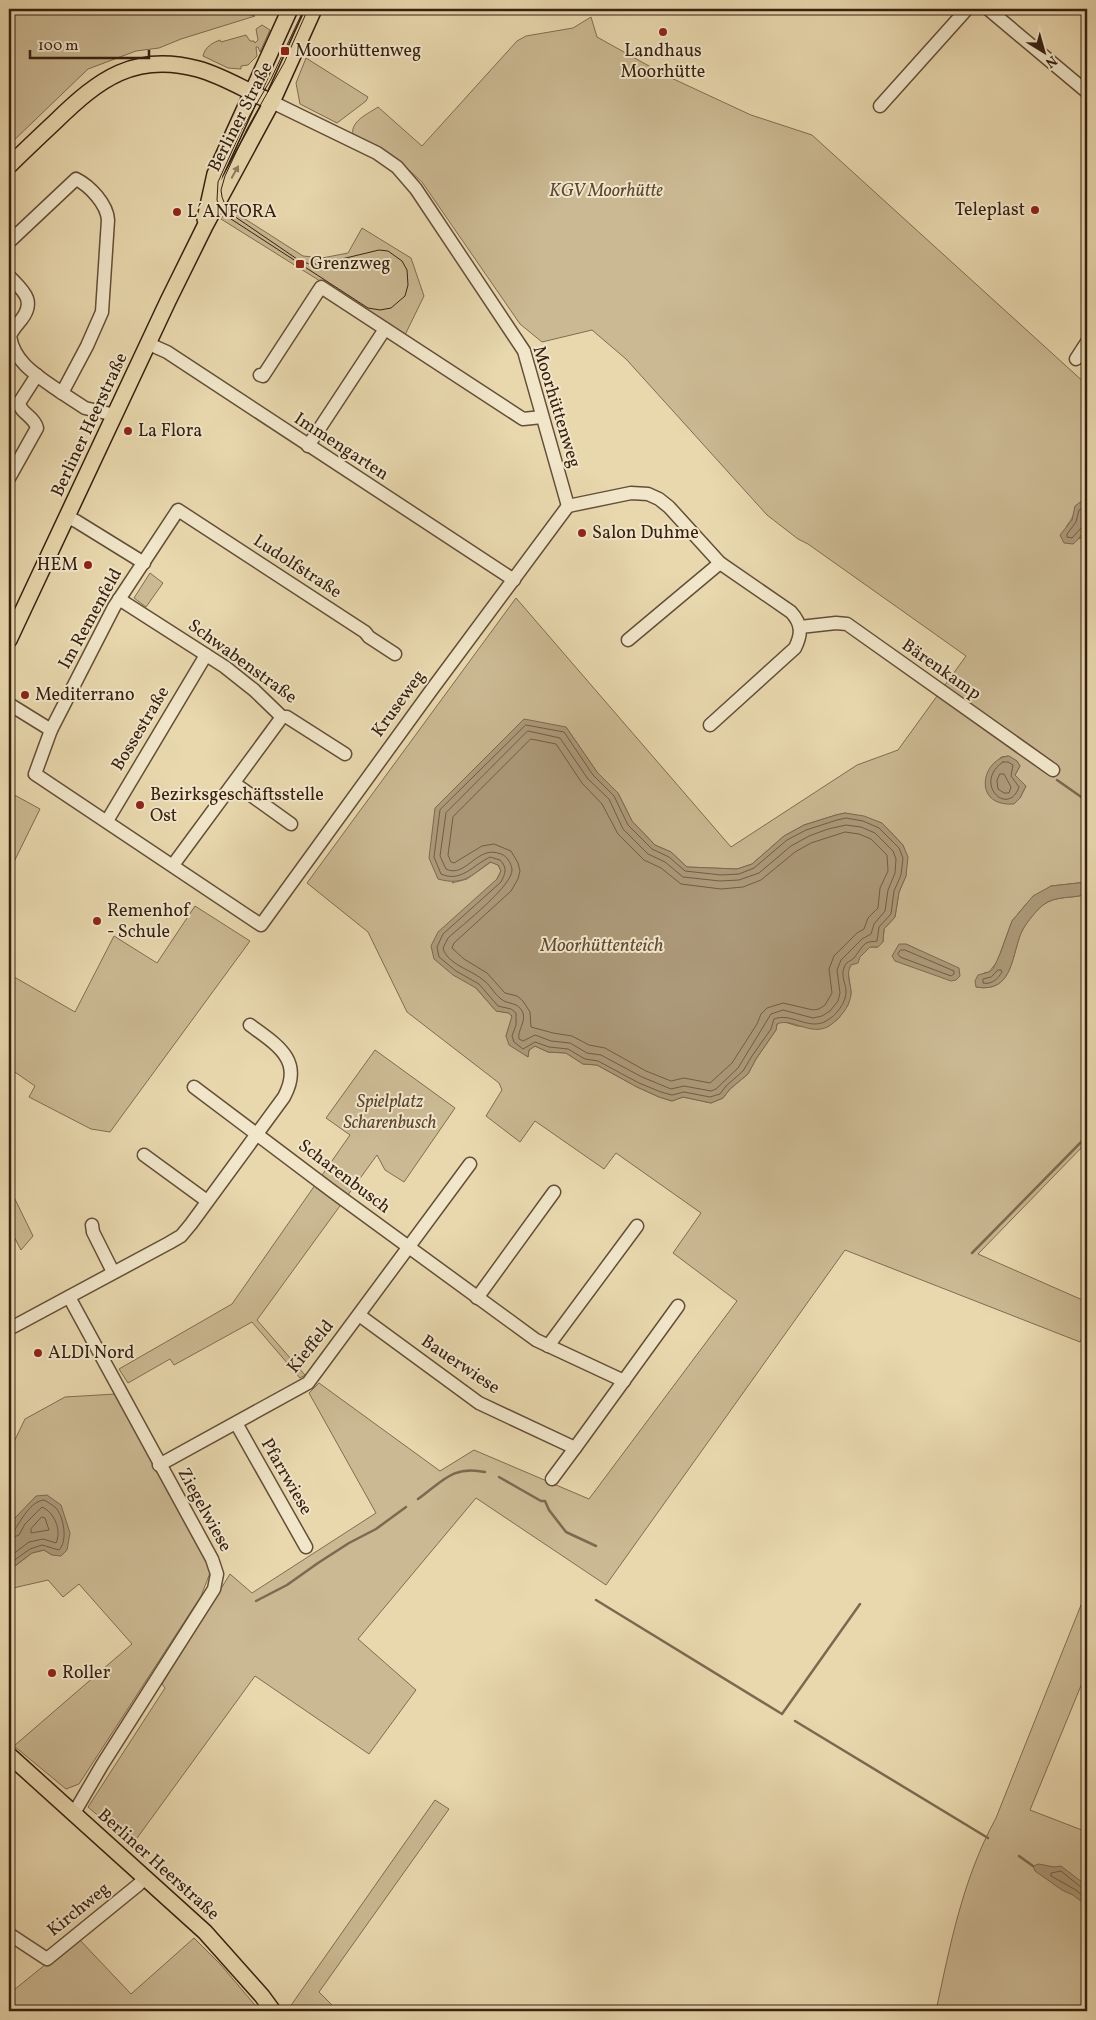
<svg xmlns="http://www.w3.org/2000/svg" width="1096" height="2020" font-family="Vollkorn,serif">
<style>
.green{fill:#cbb993;stroke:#816c52;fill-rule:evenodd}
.water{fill:#ac9979;stroke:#7d694f}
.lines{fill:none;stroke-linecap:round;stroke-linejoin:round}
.shore{stroke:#725c45;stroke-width:1}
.stream{stroke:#7d694f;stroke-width:2.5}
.minor-casing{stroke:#644e38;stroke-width:15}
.major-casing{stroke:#372011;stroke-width:18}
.minor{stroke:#f1e6ca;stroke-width:12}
.major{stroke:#e9d8ae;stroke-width:15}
.tram{stroke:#372011;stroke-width:1}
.oneway{fill:#907c60}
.poi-dot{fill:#8f2418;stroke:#f1e6ca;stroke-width:2}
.labels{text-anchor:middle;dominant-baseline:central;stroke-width:4;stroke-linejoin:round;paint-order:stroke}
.poi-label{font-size:18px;fill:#372011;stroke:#f1e6ca;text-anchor:start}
.street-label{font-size:18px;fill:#372011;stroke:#f1e6ca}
.park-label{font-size:18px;font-style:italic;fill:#5c4632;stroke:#f1e6ca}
.water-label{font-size:19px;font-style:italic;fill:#604a35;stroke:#f1e6ca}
</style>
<rect width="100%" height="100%" fill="#e9d8ae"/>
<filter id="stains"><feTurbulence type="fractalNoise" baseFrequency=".004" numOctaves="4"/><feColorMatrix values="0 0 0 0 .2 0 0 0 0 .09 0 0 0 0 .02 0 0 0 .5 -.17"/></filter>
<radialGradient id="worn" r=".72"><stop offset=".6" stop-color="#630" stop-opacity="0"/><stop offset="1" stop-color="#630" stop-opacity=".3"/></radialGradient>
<g class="green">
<path d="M9 9H228L255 16 181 39 159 48 136 51 88 69 9 145Z"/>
<path d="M591 17 597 37 667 76 751 115 812 135 1087 385V500H1083C1076 509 1073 518 1066 527L1080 539 1084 531 1087 529V882L1051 886 1027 903 1012 921 997 962 989 972 984 973 976 987C1015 994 1011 951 1023 929 1028 920 1036 911 1043 905 1056 895 1073 899 1087 894V1142L978 1254 1087 1302V1328L1080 1342 845 1250 606 1585 476 1498 358 1639 416 1690 369 1754 255 1676 132 1845 88 1807 165 1688 162 1684 230 1574 252 1593 376 1513 309 1393 319 1383 440 1471 474 1450 589 1499 737 1301 673 1253 701 1213 616 1153 604 1169 535 1121 520 1142 486 1116 502 1090 499 1083 407 1012 368 932 307 883 516 598 731 847 857 765 898 750 966 656 808 544 798 539 767 515 626 359 592 330 542 342 520 324 422 182 397 159 353 135C350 121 368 114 378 107L422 146 517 41 526 36 573 28ZM566 727 597 772 618 793 632 821 655 845 671 852 687 867 737 869 752 864 784 836 804 825 836 815 845 813 882 823 903 845 906 876 899 892 895 917 884 929 883 942 878 947H870L851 964 848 971 851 993 848 1005 838 1019 827 1027 797 1026 782 1021 777 1024 776 1030 756 1059 748 1074 730 1089 723 1098 711 1103 683 1097 672 1101 659 1097 637 1087 597 1065 583 1064 566 1053 548 1052 535 1046 529 1050 528 1057 506 1036 512 1017 509 1013 496 1011 476 988 497 879 501 871 498 865 491 862 467 879 452 883ZM1008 756 1017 761 1020 766 1015 775 1026 786 1020 798 989 795C981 777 991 771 1001 757ZM906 944 933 957 895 961Z"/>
<path d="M262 25 270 30 260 52 258 47H256L257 56 248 65 241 66V69L228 68 203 56C205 47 212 43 220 40L221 42 246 35 250 41H254L255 43 258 40 256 29Z"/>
<path d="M306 58 368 97 366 101 337 123 300 104 296 83Z"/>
<path d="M229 207 231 210 303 256 322 258 348 253 362 228 411 258 424 296 404 337 352 301 221 219Z"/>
<path d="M150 573 163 583 146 607 134 598Z"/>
<path d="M9 792 40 809 9 872Z"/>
<path d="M195 906 250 941 110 1132 91 1129 29 1097 35 1086 9 1068V974L75 1012 114 936 157 963Z"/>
<path d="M375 1050 455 1108 404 1182 385 1170 377 1155 257 1320 305 1375 300 1378 252 1322 174 1365 170 1359 128 1383 119 1369 232 1304 350 1135 326 1118Z"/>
<path d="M9 1187 33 1236 21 1250 9 1227Z"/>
<path d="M116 1394 207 1559 210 1573 201 1596 79 1784 66 1789 14 1746 132 1644 79 1584 63 1597 48 1580 9 1589V1568L11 1569 32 1553 44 1550 52 1555 15 1518 9 1532V1452L25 1419 65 1397Z"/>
<path d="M1087 1590V1671L1030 1810 1087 1832V2011H936C950 1945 963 1878 996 1818Z"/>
<path d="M435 1800 449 1809 319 1992 338 2011H287Z"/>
<path d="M78 1938 131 1994 194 1938 221 1965 260 2011H9V1994Z"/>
</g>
<g class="water">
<path d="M1083 500H1087V529C1081 533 1080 539 1073 544L1064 543 1060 535 1072 520 1075 506Z"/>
<path d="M524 719 566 727 597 772 618 793 632 821 655 845 671 852 687 867 737 869 752 864 784 836 804 825 836 815 845 813 864 816 882 823 903 845 908 857 906 876 899 892 895 917 884 929 883 942 878 947H870L860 957 858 963 851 965C846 974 850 981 851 991 852 1004 840 1019 829 1026 811 1037 792 1017 777 1024L776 1030 756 1059 748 1074 730 1089 723 1098 711 1103 683 1097 672 1101 659 1097 637 1087 597 1065 583 1064 566 1053 548 1052 535 1046 529 1050 528 1057 509 1045 506 1036 512 1016 509 1013 496 1011 476 988 453 975 434 959 431 946 438 932 497 879 501 871 498 865 490 862C471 876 463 886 438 879L429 858 435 808Z"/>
<path d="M1009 756 1017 761 1020 766 1015 775 1026 786 1020 798 1014 804C971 807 982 758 1009 756Z"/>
<path d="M1087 882V894C1073 899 1056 895 1043 905 1036 911 1028 921 1023 929 1011 952 1015 994 976 987L975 981 978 975 989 972 993 969 1000 954 1012 921 1033 896 1051 886Z"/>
<path d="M899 944H906L959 968 960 976 956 980 951 981 895 961 892 956Z"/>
<path d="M47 1495 61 1505 70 1533 67 1550 61 1556 52 1555 44 1550 32 1553 11 1569 9 1568V1532L15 1518 36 1496Z"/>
<path d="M1039 1864 1054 1867 1061 1866 1087 1886V1906L1073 1895 1062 1890 1035 1871 1033 1866Z"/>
</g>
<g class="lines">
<g class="shore">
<path d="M1087 505 1079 510 1076 522 1067 534V537L1072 538 1081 528 1087 525"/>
<path d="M526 725 564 732 593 775 614 796 628 825 652 849 669 857 685 871 721 875 739 874 754 868 787 840 806 830 837 820 846 818 863 821 879 828 899 848 903 858 901 875 894 891 891 914 879 927 877 941C874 942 870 941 866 943 861 947 858 953 854 958 850 962 846 961 844 968 841 975 845 983 846 990 847 1002 836 1016 826 1021 809 1031 791 1012 774 1019L771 1029 752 1056 743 1071 726 1086 720 1094 710 1097 684 1092 672 1095 661 1092 639 1083 598 1061 585 1059 568 1049 549 1047 535 1042 523 1049 514 1042 512 1036 516 1025V1013L511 1009 498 1006 479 984 456 971 439 957 437 947 443 934 501 882C505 874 508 868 500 860L490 857C473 865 461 883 441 874L434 857 440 810Z"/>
<path d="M528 731 560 738 588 779 609 799 623 829 648 854 665 862 683 877 720 881 739 880 759 873 791 846 809 836 828 829 846 825 861 827 875 833 893 851 896 859 895 873 888 890 885 911 874 924 871 934 862 939 841 960 837 970 840 993 838 1001 830 1011 822 1016 813 1018 783 1010 771 1014 738 1068 716 1089 711 1091 684 1086 671 1089 642 1077 601 1055 587 1053 570 1043 551 1041 535 1035 523 1041 519 1039C517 1031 526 1022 523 1013 518 1001 508 1005 501 999 494 994 490 984 482 979 471 970 447 964 443 948L448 938C461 926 514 885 512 869 511 863 507 856 501 854 477 844 466 879 446 869L440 856 446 813Z"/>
<path d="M531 739 556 744 582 783 602 804 618 834 644 860 661 868 681 884 721 889 743 887 761 880 795 852 811 843 845 832 859 834 871 839 887 855 888 871 880 888 878 908 868 918 864 929 857 933 834 956 829 969 832 993 825 1005 819 1009 813 1010 783 1003 767 1008 761 1014 757 1024 732 1063 710 1083 684 1078 671 1081 646 1071 605 1048 589 1045 572 1036 553 1033 531 1027 530 1012 523 1001 517 996 505 993 487 973 464 959 452 948 454 943 511 891 518 879 520 871 518 863 511 851 494 844 482 846 454 863 451 862 448 855 453 817Z"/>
<path d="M1003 762H1008L1013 765 1011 776 1019 787C1008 818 972 783 1003 762Z"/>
<path d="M1000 774H1004L1011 787 1009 793H1004L998 789 997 781Z"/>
<path d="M901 950H905L954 971V974L951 976 900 957 898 954Z"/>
<path d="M998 970H1001L1002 972C998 979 991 985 983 983V979L991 977Z"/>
<path d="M42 1517 45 1518 49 1530 31 1533V1529Z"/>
<path d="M9 1532 14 1531C21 1520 31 1501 44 1500 48 1502 52 1505 55 1507 64 1516 68 1541 59 1550L42 1545 30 1549 9 1564"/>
<path d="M9 1539 19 1535 25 1524 42 1507C54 1512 62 1530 56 1543L43 1539 29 1542 9 1557"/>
<path d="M1087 1889 1082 1888 1061 1871 1051 1873V1876L1076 1890 1087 1900"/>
</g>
<g class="stream">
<path d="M1057 780 1087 801"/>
<path d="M972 1253 1087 1136"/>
<path d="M499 1477 541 1501H545L549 1510 566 1532 596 1546"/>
<path d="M418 1499C443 1481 453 1465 485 1472"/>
<path d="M596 1600 782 1714 860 1604"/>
<path d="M256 1601 287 1585 318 1563 349 1543 376 1529 406 1507"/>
<path d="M795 1721 988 1838"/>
<path d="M1019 1856 1033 1866"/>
</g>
<defs>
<g id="minor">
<path d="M988 9 1087 92"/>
<path d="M272 102 377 153 397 167 416 189 524 351 568 506"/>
<path d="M880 106 967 9"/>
<path d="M9 242 76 179C90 186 107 204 108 220L102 312 87 346 62 393 85 408 115 415"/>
<path d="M9 276C22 290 37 300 21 320 17 325 12 330 10 336 14 364 41 378 62 393"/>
<path d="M149 344 167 352 514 580"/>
<path d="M1076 359 1087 342"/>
<path d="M260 375 263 376 321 287 523 419 542 417"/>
<path d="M308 446 385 329"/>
<path d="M9 478 37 428C34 416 21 414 19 403L37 375"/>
<path d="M568 506 631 493 648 494 659 499 669 507 720 563 791 612C802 624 802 634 795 648L710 725"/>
<path d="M67 517 76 521 144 563"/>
<path d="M119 599 225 667 254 690 282 717H287L345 754"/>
<path d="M800 627 836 623 847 624 1053 770"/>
<path d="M628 640 720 563"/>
<path d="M9 704 51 730 114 607 178 510 365 632 369 637 395 654"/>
<path d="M51 730 35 774 261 925 430 692 568 506"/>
<path d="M234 783 291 824"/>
<path d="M107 821 206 655"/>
<path d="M173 865 282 717"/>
<path d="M194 1087 332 1191 536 1340 624 1381"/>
<path d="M144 1155 207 1201"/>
<path d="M92 1225 93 1232 113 1272"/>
<path d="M69 1297 212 1559 217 1574 214 1589 102 1765 74 1813"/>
<path d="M477 1298 554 1192"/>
<path d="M359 1315 479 1403 575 1448 678 1306"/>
<path d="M9 1329 169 1243 181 1236 191 1224 284 1097C304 1060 277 1045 250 1025"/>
<path d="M548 1346 637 1226"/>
<path d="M236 1423 306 1547"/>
<path d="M159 1465 308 1383 470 1164"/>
<path d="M552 1479 575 1448"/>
<path d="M9 1934 47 1959 138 1885 145 1878"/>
</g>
<g id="major">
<path d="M9 166C24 151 40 136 56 121 99 79 135 52 198 69 224 76 248 92 272 102"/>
<path d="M205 219 215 174 290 9"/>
<path d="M9 640 168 301 205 226 272 102 314 9"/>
<path d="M9 1755 205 1932 262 1996 273 2011"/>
</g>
</defs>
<use href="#minor" class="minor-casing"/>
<use href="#major" class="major-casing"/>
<use href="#minor" class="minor"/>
<use href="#major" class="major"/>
<path class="tram" d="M304 9 271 79 242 129 218 182 217 200 221 209 231 219 368 308 380 310 391 308 405 296 408 285 407 270 402 261 388 251 379 250 321 264H309L297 259 234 216 226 207 222 197 221 190 225 176 247 129 284 63 308 9"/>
</g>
<defs><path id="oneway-solid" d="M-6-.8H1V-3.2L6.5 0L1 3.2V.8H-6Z" transform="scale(1.25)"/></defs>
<use class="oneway" href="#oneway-solid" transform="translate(235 172) rotate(-61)"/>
<g class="poi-dot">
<circle cx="663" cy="32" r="5"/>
<rect x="280" y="46" width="10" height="10" rx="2.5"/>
<circle cx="1035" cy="210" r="5"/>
<circle cx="177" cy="212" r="5"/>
<rect x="295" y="259" width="10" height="10" rx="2.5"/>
<circle cx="128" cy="431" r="5"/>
<circle cx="582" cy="533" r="5"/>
<circle cx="88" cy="565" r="5"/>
<circle cx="25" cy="695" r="5"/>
<circle cx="140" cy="805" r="5"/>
<circle cx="97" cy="921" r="5"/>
<circle cx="38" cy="1353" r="5"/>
<circle cx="52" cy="1673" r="5"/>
</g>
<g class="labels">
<g class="poi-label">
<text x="295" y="51">Moorhüttenweg</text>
<text x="663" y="51" text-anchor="middle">Landhaus<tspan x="663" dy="21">Moorhütte</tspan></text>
<text x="1025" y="210" text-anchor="end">Teleplast</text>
<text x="187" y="212">L´ANFORA</text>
<text x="310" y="264">Grenzweg</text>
<text x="138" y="431">La Flora</text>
<text x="592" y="533">Salon Duhme</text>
<text x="78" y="565" text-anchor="end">HEM</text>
<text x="35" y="695">Mediterrano</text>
<text x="150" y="795">Bezirksgeschäftsstelle<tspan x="150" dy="21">Ost</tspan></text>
<text x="107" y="911">Remenhof<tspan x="107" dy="21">- Schule</tspan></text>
<text x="48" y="1353">ALDI Nord</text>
<text x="62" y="1673">Roller</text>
</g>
<g class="street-label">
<text transform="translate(241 117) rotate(-63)">Berliner Straße</text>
<text transform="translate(556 407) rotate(73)">Moorhüttenweg</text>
<text transform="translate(90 425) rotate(-65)">Berliner Heerstraße</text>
<text transform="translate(341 447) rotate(33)">Immengarten</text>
<text transform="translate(297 567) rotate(33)">Ludolfstraße</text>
<text transform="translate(91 619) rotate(-61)">Im Remenfeld</text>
<text transform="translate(242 662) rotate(36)">Schwabenstraße</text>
<text transform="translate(941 670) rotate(35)">Bärenkamp</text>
<text transform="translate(399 704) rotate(-54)">Kruseweg</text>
<text transform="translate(141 729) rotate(-59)">Bossestraße</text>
<text transform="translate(344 1177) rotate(37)">Scharenbusch</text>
<text transform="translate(311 1347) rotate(-51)">Kieffeld</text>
<text transform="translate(460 1365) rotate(34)">Bauerwiese</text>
<text transform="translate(286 1477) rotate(60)">Pfarrwiese</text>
<text transform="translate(204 1510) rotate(61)">Ziegelwiese</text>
<text transform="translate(158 1865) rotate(42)">Berliner Heerstraße</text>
<text transform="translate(79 1910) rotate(-39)">Kirchweg</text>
</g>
<g class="park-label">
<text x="606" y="191">KGV Moorhütte</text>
<text x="390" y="1102">Spielplatz<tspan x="390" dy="21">Scharenbusch</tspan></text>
</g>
<g class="water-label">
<text x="602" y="946">Moorhüttenteich</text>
</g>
</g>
<rect width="1096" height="2020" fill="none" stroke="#e9d8ae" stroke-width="30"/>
<rect x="10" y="10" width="1076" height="2000" fill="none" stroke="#372011" stroke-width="2.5"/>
<rect x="15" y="15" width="1066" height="1990" fill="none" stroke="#372011"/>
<g transform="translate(1044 52) rotate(143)" stroke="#f1e6ca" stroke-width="4" paint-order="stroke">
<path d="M0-4L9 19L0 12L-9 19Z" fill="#372011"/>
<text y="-8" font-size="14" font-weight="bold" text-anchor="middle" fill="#372011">N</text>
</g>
<path d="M30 50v8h119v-8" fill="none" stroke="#372011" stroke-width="2.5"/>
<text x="38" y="50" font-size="15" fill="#372011" stroke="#f1e6ca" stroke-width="4" paint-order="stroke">100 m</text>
<rect width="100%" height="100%" filter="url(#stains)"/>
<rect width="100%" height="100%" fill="url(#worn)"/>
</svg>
